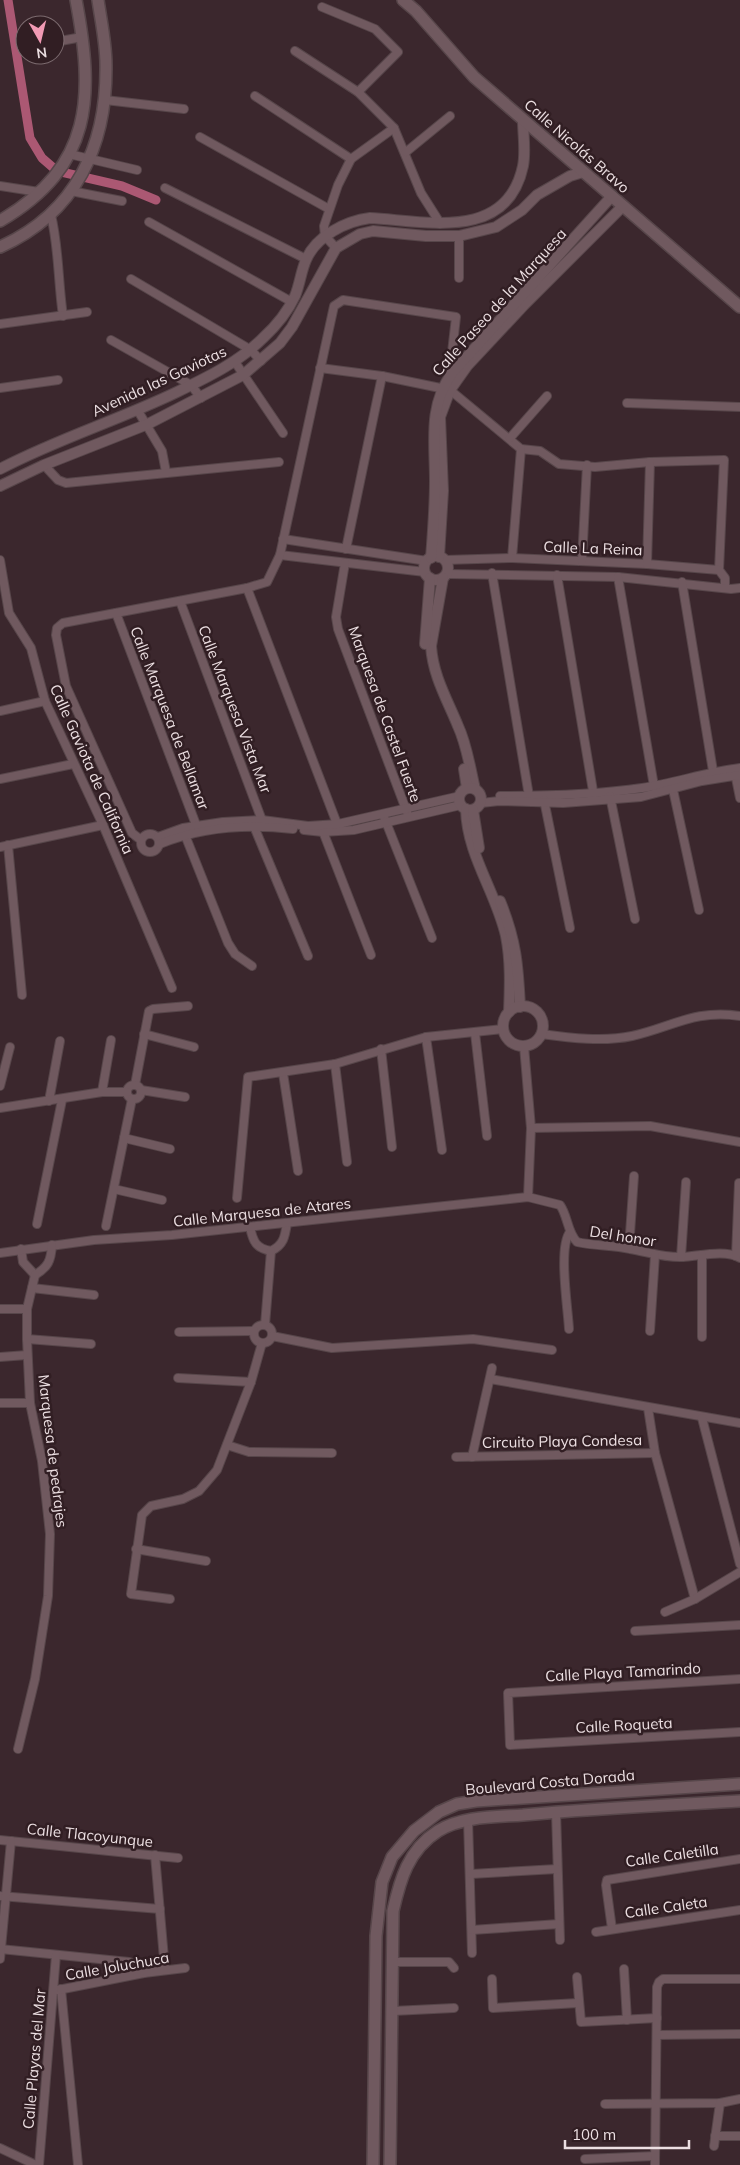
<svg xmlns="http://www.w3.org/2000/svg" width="740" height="2165" font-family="Mulish,sans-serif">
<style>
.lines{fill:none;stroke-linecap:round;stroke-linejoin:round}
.canal{stroke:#ab5873;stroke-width:9}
.minor-casing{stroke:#57464a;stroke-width:10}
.tertiary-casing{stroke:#57464a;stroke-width:12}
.secondary-casing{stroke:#57464a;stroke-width:14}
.minor{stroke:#70595f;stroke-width:8}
.tertiary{stroke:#70595f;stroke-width:10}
.secondary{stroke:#70595f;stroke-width:11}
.labels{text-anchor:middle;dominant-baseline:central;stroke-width:5;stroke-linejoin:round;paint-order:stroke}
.street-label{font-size:15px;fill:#ecdfe2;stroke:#311e23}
</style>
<rect width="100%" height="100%" fill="#3b272d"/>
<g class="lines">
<path class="canal" d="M8 0 30 138 42 158 57 171 122 186 156 200"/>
<defs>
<g id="minor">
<path d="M322 7 375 29 398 52 358 92"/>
<path d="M55 42 82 37"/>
<path d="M295 51 358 92 394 128 421 193 440 223"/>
<path d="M255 96 351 159"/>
<path d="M105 100 184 109"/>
<path d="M200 137 329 209"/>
<path d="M406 152 450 116"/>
<path d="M69 154 137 170"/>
<path d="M0 186 39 192"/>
<path d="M165 188 306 259"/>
<path d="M71 191 122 201"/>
<path d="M51 215C59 248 58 282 63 316"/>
<path d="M149 222 292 302"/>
<path d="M459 236V278"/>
<path d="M336 248 325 236 324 226 338 185 351 159 394 128"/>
<path d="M131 279 251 350 261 361"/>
<path d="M0 324 87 312"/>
<path d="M111 340 191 385 201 398"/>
<path d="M235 362 283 433"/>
<path d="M320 368 382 376 450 390 521 449 540 451 559 464 595 467 650 462 724 460 719 570"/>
<path d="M0 388 58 380"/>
<path d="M627 403 740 407"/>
<path d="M138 411 162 451 166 472"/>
<path d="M510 438 547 396"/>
<path d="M44 465 58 480 66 483 279 462"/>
<path d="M283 539 427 561"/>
<path d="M346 549 382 376"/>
<path d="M280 555 425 572"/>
<path d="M512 558 521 449"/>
<path d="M0 560 9 613 31 648 45 701 103 825 172 988"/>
<path d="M445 560 512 558 647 564 719 570 725 578V588"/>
<path d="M582 561 587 465"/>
<path d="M345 563 336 617 338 629 407 812"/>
<path d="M647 564 650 462"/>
<path d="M492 573 529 796"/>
<path d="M447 574 618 577 731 589 740 588"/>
<path d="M557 575 594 797"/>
<path d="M618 577 654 786"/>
<path d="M682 582 713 771"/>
<path d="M247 588 339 829"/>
<path d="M180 601 263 823"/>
<path d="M116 613 198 830"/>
<path d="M0 711 45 701"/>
<path d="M735 773 740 798"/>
<path d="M0 779 73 764"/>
<path d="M672 785 699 910"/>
<path d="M500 796C547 796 595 795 642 788 675 783 707 772 740 768"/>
<path d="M610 796 635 919"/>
<path d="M544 800 570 928"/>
<path d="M481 803 499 801 563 803 641 797 702 781 740 775"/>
<path d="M384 817 432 938"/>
<path d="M253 824 308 956"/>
<path d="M322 829 371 955"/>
<path d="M183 830 228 943 235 954 252 966"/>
<path d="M304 830 323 832 354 830 461 805"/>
<circle cx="150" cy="843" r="9"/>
<path d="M158 837 183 828 223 822 262 820 308 826 338 824 460 796"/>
<path d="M141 840 132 833 66 686 56 635 57 628 63 623 247 588 267 582 280 555 334 306 343 300 456 317 450 370 452 373"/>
<path d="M160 844C201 827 248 824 293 829"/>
<path d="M8 845 22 995"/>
<path d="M0 847 103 825"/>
<path d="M475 1033 487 1136"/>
<path d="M144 1034 194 1047"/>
<path d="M541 1034C571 1038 603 1042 632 1036 672 1027 695 1009 740 1016"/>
<path d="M426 1037 442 1150"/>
<path d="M524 1046 531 1128 528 1197"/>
<path d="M381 1049 392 1147"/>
<path d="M335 1064 347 1162"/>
<path d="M283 1073 298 1171"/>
<path d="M135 1085 149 1011 153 1009 188 1006"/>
<circle cx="134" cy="1092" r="7"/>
<path d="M0 1086 10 1047"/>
<path d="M141 1090 185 1097"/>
<path d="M102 1092 111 1040"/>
<path d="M49 1101 60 1041"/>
<path d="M0 1108 102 1092H127"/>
<path d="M531 1128 650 1126 740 1142"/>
<path d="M124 1138 170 1149"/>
<path d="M114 1189 162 1200"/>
<path d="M237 1198 248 1077 335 1064 426 1037 503 1029"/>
<path d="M37 1224 62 1100"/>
<path d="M106 1226 132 1099"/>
<path d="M250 1227C253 1242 256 1248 271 1251 284 1245 285 1236 287 1223"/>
<path d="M629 1248 634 1176"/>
<path d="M21 1249 23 1262 35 1275"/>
<path d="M0 1253 94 1240 172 1235 528 1197 560 1205C568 1216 567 1232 577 1242 594 1246 613 1245 630 1249 648 1252 665 1258 683 1257 699 1256 726 1249 740 1258"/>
<path d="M702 1255V1337"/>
<path d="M736 1256 739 1183"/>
<path d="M681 1257 686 1182"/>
<path d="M35 1275C48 1267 51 1261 52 1245"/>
<path d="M32 1288 94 1295"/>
<path d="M0 1309H27"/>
<circle cx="263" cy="1334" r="9"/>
<path d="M265 1325 271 1251"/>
<path d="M569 1329C568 1309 558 1247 570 1232"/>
<path d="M650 1331 655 1255"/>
<path d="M179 1332 254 1331"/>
<path d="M272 1336 332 1348 473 1339 552 1350"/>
<path d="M27 1339 91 1344"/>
<path d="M0 1357 27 1355"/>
<path d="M178 1378 251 1382"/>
<path d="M490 1379 740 1423"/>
<path d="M0 1403H30"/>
<path d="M648 1408 655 1453 695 1599"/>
<path d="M702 1418 740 1564"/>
<path d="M227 1445 249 1452 332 1453"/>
<path d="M456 1457 655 1453"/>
<path d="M472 1457 492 1368"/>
<path d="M136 1549 206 1561"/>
<path d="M170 1599 131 1594 142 1515 151 1506 183 1499 199 1491 217 1470 251 1382 262 1343"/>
<path d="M665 1612 695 1599 740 1572"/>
<path d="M635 1631 740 1625"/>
<path d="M740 1679 508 1693 510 1745 740 1732"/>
<path d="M18 1749 35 1679 48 1596 50 1534 42 1461 30 1403 27 1339V1309L35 1275"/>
<path d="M556 1812 560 1940"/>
<path d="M468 1820 472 1953"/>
<path d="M0 1840 178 1858"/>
<path d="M155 1855 165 1970"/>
<path d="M471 1874 557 1869"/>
<path d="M0 1896 160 1909"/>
<path d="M612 1929 606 1885 607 1880 740 1859"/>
<path d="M472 1930 559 1924"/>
<path d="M596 1932 740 1910"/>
<path d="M0 1949 129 1962 139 1966 144 1973"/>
<path d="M0 1959 11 1841"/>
<path d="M392 1962H449L454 1968"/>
<path d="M624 1969 627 2020"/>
<path d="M577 1977 581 2022 657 2018"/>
<path d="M492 1979 493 2008 578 2003"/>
<path d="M61 1989 78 2165"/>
<path d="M58 1990 144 1973 185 1968"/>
<path d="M393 2011 454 2008"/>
<path d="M657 2035 740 2034"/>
<path d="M605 2104 720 2103 740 2099"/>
<path d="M715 2136H740"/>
<path d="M714 2146 720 2103"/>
<path d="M0 2148 36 2165"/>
<path d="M585 2159 655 2156"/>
<path d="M39 2165 56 1955"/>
<path d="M655 2165 657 1987 659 1982 663 1979H740"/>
</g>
<g id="tertiary">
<path d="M0 469C57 439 119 420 177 392 208 377 239 362 263 338 275 327 288 311 295 296 300 284 301 271 306 260 316 236 346 221 370 218 426 221 507 242 523 166 526 151 523 135 523 120"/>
<path d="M0 486 44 465 148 424 243 375 280 343 292 327 336 248 360 234 373 231 426 236H459L496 227 522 210 537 195 570 176 583 172"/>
<circle cx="436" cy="568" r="12"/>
<path d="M439 557 443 491 440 417 450 390 467 366 524 305 623 206"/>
<path d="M431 558C433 532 435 507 435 481 435 441 428 407 452 373L612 196"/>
<path d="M443 578 431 646C433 676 447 699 458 726 467 745 470 768 475 789"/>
<path d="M425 644 430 578"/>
<path d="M464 769 467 788"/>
<circle cx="470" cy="799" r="11"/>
<path d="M466 809C467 855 496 892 506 936 511 961 510 987 509 1012"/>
<path d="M473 810 479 848"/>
<path d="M500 901C516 940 518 965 520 1007"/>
<circle cx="523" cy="1026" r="20"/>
</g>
<g id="secondary">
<path d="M403 0 416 11 474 77 740 307"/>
<path d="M0 221C94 166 94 96 76 0"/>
<path d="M0 247C76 213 107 146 106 65 106 43 101 21 98 0"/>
<path d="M373 2165 376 1936 382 1882 392 1857 414 1831 439 1812 457 1804 476 1801 740 1784"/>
<path d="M390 2165 393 1911C400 1880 408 1850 438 1831 462 1816 496 1817 523 1815 595 1808 668 1805 740 1801"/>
</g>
</defs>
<use href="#minor" class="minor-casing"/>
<use href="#tertiary" class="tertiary-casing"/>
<use href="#secondary" class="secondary-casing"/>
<use href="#minor" class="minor"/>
<use href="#tertiary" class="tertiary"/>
<use href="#secondary" class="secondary"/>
</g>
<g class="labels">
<g class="street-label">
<text transform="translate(577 146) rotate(41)">Calle Nicolás Bravo</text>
<text transform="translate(499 302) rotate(-48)">Calle Paseo de la Marquesa</text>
<text transform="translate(159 381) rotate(-25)">Avenida las Gaviotas</text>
<text transform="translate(593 548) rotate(2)">Calle La Reina</text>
<text transform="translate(235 709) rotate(69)">Calle Marquesa Vista Mar</text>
<text transform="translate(385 714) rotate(70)">Marquesa de Castel Fuerte</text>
<text transform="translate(170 718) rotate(69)">Calle Marquesa de Bellamar</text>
<text transform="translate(92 769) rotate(66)">Calle Gaviota de California</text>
<text transform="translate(262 1212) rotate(-6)">Calle Marquesa de Atares</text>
<text transform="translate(623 1236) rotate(9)">Del honor</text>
<text transform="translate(562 1441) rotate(-1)">Circuito Playa Condesa</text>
<text transform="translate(53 1451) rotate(83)">Marquesa de pedrajes</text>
<text transform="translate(623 1672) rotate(-3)">Calle Playa Tamarindo</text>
<text transform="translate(624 1725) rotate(-3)">Calle Roqueta</text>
<text transform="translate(550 1782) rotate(-5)">Boulevard Costa Dorada</text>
<text transform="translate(90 1835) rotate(6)">Calle Tlacoyunque</text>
<text transform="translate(672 1855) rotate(-8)">Calle Caletilla</text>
<text transform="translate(666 1907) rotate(-8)">Calle Caleta</text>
<text transform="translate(117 1966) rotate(-10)">Calle Joluchuca</text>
<text transform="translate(34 2059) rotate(-85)">Calle Playas del Mar</text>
</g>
</g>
<g transform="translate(40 40) rotate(172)"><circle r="24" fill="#311e23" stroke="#7c6b6f"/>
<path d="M0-4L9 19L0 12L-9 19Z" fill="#f19ab4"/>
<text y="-8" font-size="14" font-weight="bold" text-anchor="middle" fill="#ecdfe2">N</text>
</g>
<path d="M565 2140v8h124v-8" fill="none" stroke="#ecdfe2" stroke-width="2.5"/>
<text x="572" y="2140" font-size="15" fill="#ecdfe2" stroke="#311e23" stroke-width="4" paint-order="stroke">100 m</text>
</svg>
